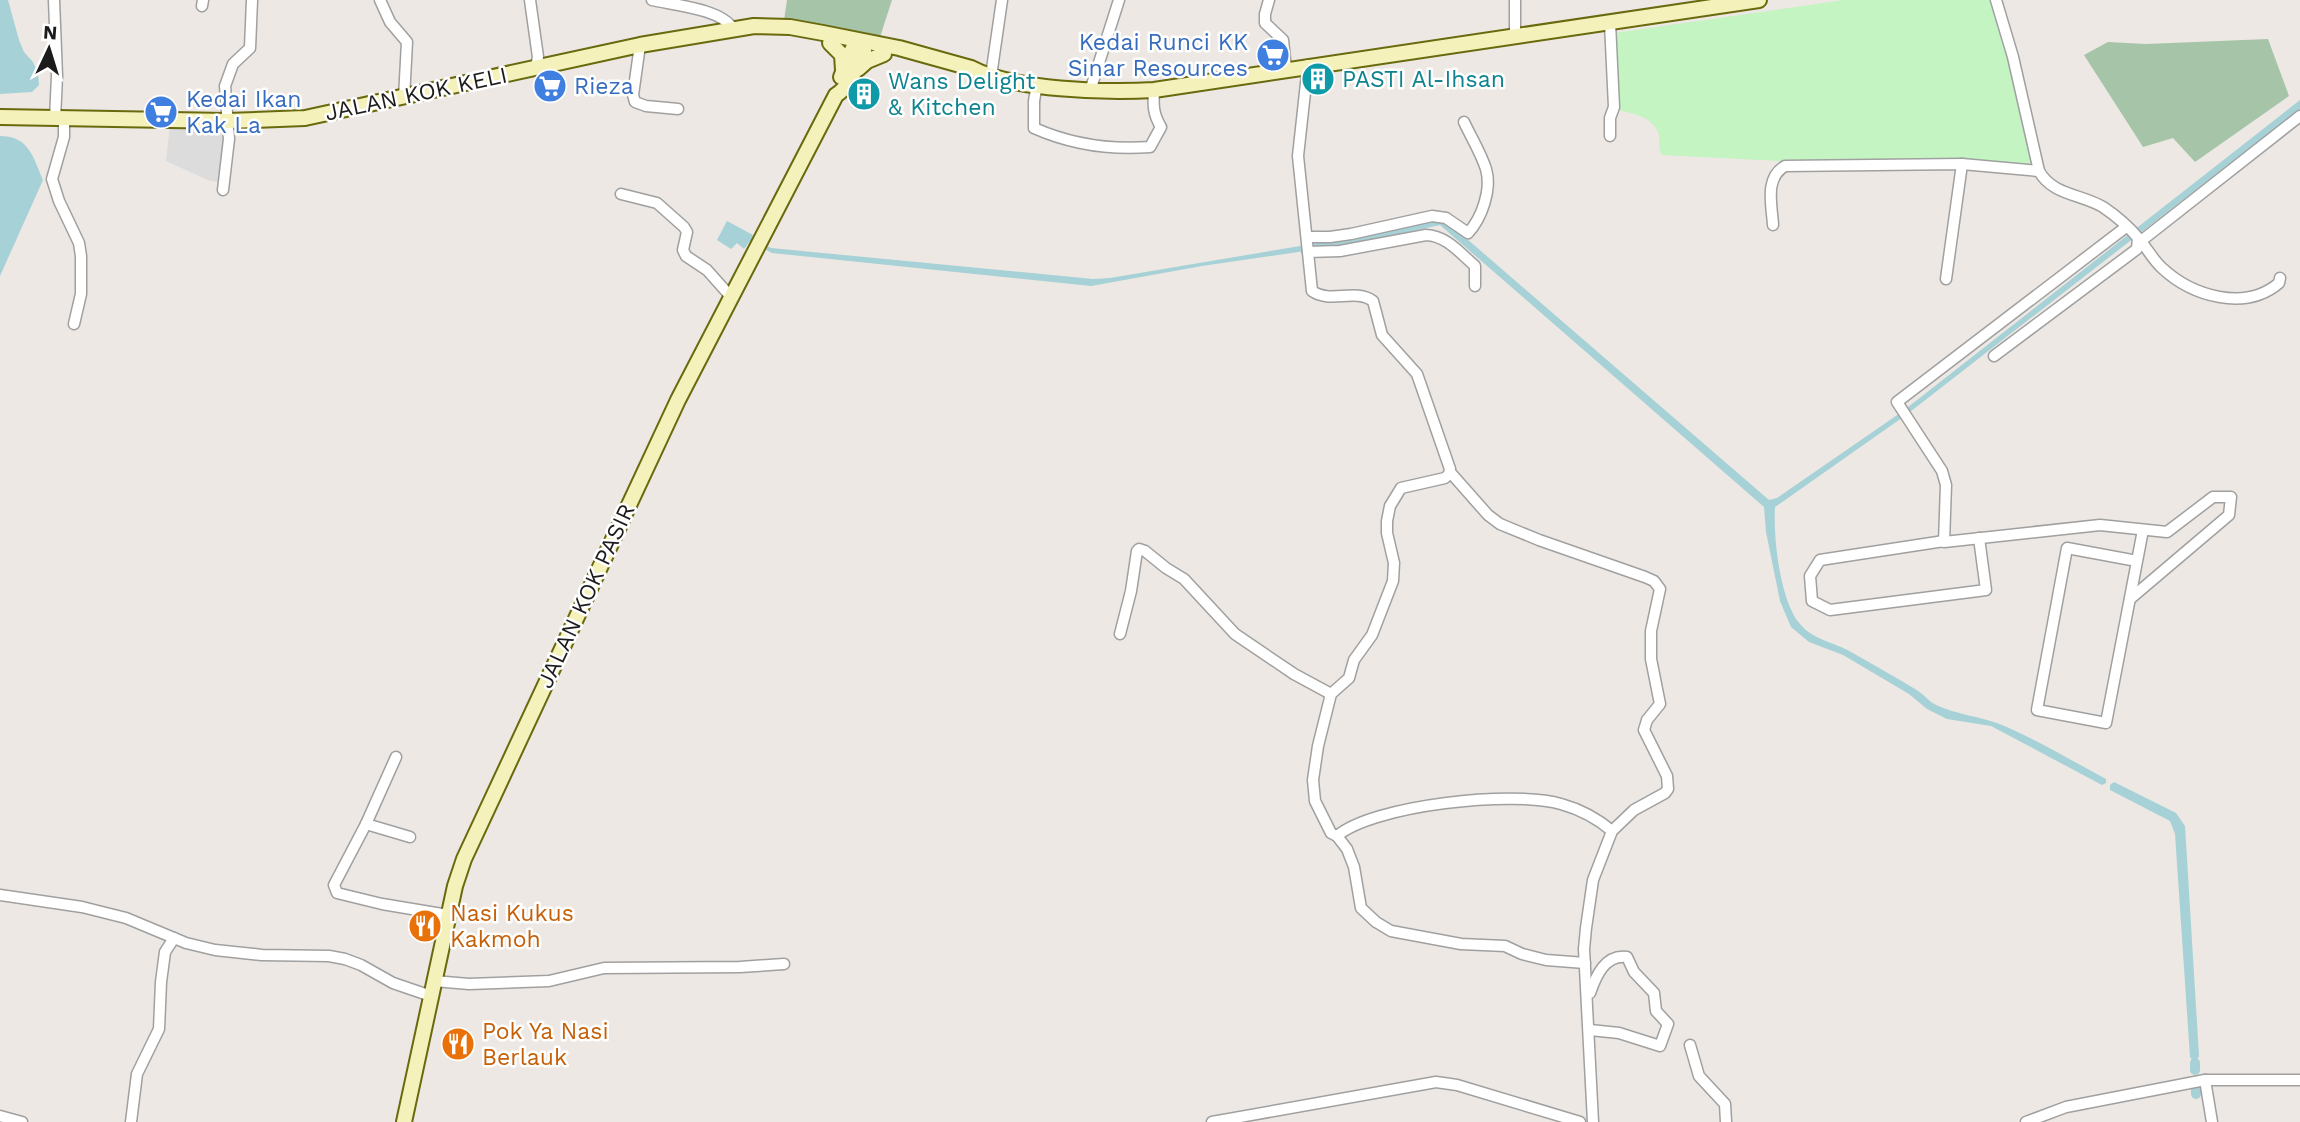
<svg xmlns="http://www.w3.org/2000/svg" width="2300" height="1122" font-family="'Work Sans',sans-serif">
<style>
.cemetery{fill:#a6c4a7}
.park{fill:#c3f4c2}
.parking{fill:#dcdcdc}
.water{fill:#a6d1d7}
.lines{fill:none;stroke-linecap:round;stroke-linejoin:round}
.canal{stroke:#a6d1d7;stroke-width:10}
.street-casing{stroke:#a0a0a0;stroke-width:13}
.secondary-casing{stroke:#69690d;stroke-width:18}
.street{stroke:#fff;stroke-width:10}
.secondary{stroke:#f4f1ba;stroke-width:14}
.labels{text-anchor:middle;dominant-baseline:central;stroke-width:5;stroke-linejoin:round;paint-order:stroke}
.shop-label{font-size:23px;fill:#366cbe;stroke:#fff;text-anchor:start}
.culture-label{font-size:23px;fill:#0d838f;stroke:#fff;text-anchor:start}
.street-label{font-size:23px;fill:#1c1c1c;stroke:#fff}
.food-label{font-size:23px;fill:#c56008;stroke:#fff;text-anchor:start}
</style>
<rect width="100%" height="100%" fill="#ede8e3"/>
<g class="cemetery">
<path d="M787 0H892L880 37 784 20Z"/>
<path d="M2268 39 2289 96 2195 162 2173 138 2143 147 2084 55 2108 42 2146 44Z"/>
</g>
<path class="park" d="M1844 0H1993L2009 52 2034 158 2028 165 1935 158 1782 161 1662 155C1657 148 1661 140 1658 132 1651 116 1632 113 1617 110L1614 33Z"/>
<path class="parking" d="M170 126H225L222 182 210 181 166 161Z"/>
<g class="water">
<path d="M0 0H8L19 40 24 52 33 62 38 73 39 85 32 92 0 94Z"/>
<path d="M2300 100V109L1906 415 1775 507C1773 536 1780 602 1800 624 1813 640 1834 642 1851 652 1872 664 1894 676 1915 689 1923 693 1928 701 1936 705 1957 715 1980 716 2002 725 2038 740 2072 761 2106 779V783L2102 785 1991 726 1947 719 1927 709 1909 694 1843 655 1809 642 1791 627 1780 601 1766 532 1764 507 1440 225 1347 245 1202 266 1091 286 772 253 750 241 744 249 737 243 731 249 717 240 727 221 753 235 752 238 771 248 1093 279 1110 278 1318 243 1347 241 1432 220 1443 222 1452 226 1769 500 1777 498 1903 411Z"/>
<path d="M0 136C29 136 33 157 43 180L0 276Z"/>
<path d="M2114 782 2176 813 2185 826 2199 1056 2195 1063 2190 1057 2175 834 2170 821 2110 790V785Z"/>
</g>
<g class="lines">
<g class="canal">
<path d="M2195 1070V1063"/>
<path d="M2196 1094V1086"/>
</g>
<defs>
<g id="street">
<path d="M54 0 57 76 55 119"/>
<path d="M380 0 390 22 407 42 404 98"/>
<path d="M530 0 538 57 536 67"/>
<path d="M652 0C674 5 722 9 733 29"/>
<path d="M1269 0 1265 14V23L1283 40 1286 69"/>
<path d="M1515 0V36"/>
<path d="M1996 0 2013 57 2039 171C2052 195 2081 194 2103 207 2115 215 2129 227 2139 239 2147 248 2153 260 2162 268 2192 296 2245 312 2279 283L2280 278"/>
<path d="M202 6 203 0"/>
<path d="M1610 23 1614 107 1610 118V136"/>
<path d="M640 45 633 95 635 102 646 106 678 109"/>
<path d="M1308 65 1298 156 1312 291C1330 304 1355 288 1373 301L1382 335 1417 374 1450 469 1449 474 1445 478 1401 488 1390 506 1387 521V533L1394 563 1393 581 1372 635 1354 660 1349 678 1331 694 1318 746 1313 780 1315 801 1331 833 1337 836C1373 805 1514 790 1561 804 1579 809 1598 819 1612 831"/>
<path d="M991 76 1002 0"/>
<path d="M1037 84 1034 101V128C1070 144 1111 150 1150 147L1161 127C1153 114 1153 105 1154 90"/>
<path d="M1090 91 1119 0"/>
<path d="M64 120V137L52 179 59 201 79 243 81 256V294L74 324"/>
<path d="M223 190 229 139 225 86 233 64 250 48 252 0"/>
<path d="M621 194 657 203 684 227 687 232 683 250 686 256 707 270 732 298"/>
<path d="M1773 225C1772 206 1764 178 1785 166L1962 164 2039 171"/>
<path d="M2126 227 1897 402 1942 471 1946 485 1944 542 2100 525 2167 532 2213 497H2231L2229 515 2130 599"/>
<path d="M1308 237H1330L1351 234 1432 216 1446 218 1468 233C1482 218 1492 189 1486 169 1481 153 1471 137 1464 122"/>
<path d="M2141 241 2300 116"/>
<path d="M1308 252 1340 251 1426 235C1447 236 1460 253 1475 266V286"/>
<path d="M1946 279 1962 164"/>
<path d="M1994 356 2137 249 2138 238"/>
<path d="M1450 472 1488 515 1500 524 1539 540 1645 577 1654 581 1660 589 1651 631V659L1660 704 1647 720 1644 730 1667 776 1668 789 1665 793 1634 810 1612 831 1593 880 1586 928 1584 949 1593 1122"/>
<path d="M1944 541 1820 560 1810 576 1812 601 1830 610 1986 590 1979 538"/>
<path d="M2137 561 2067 548 2037 710 2106 723C2118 659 2131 594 2143 530"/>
<path d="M1120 634 1131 591 1137 551 1139 549 1145 551 1166 568 1184 579 1235 634 1294 674 1331 694"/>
<path d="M396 757 366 824 334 885 337 893 382 904 448 915"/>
<path d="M366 824 410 837"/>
<path d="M1337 836 1347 849 1354 867 1361 908 1376 922 1391 931 1461 944 1505 946 1522 954 1546 960 1585 963"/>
<path d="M0 895 82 907 126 918 186 943 215 950 262 955 329 956 345 959 361 965 393 983 431 996"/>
<path d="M434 981 469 984 549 981 604 968 740 967 784 964"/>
<path d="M1590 993C1596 976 1605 954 1627 957L1634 972 1654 993 1656 1011 1668 1024 1660 1046 1619 1033 1590 1030"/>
<path d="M1690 1045 1699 1076 1725 1104 1726 1122"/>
<path d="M2205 1080 2212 1122"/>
<path d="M0 1116 22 1122"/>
<path d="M131 1122 137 1074 159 1029 161 982 165 952 174 938"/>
<path d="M1212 1122 1436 1082 1457 1085 1580 1122"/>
<path d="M2026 1122 2066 1107 2205 1080H2300"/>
</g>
<g id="secondary">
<path d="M830 43 842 55 843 70"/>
<path d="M858 69 867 61 884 54"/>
<path d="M841 77 853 48 860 46"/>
<path d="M0 117 227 121 305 118 640 45 754 26 790 27 823 33 899 48 971 68C1012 90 1107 93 1154 90L1759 0"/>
<path d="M404 1122 455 886 464 859 678 400 836 95C850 87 857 65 864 51L860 46"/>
</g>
</defs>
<use href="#street" class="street-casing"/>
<use href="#secondary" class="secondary-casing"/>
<use href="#street" class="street"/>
<use href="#secondary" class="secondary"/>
</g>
<defs>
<symbol id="supermarket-disc" viewBox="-11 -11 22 22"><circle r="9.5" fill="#3f7fe0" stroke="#fff"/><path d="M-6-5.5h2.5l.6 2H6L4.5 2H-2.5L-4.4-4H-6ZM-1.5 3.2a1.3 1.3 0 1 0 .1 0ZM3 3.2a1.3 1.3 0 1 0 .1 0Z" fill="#fff"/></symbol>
<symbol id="building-disc" viewBox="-11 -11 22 22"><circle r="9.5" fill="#0f9aa8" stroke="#fff"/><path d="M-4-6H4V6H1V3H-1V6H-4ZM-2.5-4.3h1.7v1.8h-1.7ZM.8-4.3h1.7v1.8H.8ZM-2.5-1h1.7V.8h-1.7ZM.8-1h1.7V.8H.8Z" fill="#fff"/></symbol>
<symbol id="restaurant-disc" viewBox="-11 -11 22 22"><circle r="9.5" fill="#e8710a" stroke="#fff"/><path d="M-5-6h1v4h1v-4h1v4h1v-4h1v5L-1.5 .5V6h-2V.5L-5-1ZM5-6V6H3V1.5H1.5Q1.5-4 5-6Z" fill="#fff"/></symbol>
</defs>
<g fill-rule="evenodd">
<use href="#supermarket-disc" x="1254" y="36" width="38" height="38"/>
<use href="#building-disc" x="1299" y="60" width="38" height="38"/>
<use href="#supermarket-disc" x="531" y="67" width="38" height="38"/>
<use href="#building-disc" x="845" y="75" width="38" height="38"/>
<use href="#supermarket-disc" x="142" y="93" width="38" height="38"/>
<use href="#restaurant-disc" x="406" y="907" width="38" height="38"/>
<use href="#restaurant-disc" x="439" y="1025" width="38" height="38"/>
</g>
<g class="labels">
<g class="shop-label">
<text x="1248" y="42" text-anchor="end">Kedai Runci KK<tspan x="1248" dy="26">Sinar Resources</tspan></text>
<text x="574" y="86">Rieza</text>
<text x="186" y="99">Kedai Ikan<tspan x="186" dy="26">Kak La</tspan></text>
</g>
<g class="culture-label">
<text x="1342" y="79">PASTI Al-Ihsan</text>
<text x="888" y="81">Wans Delight<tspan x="888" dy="26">&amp; Kitchen</tspan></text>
</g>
<g class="street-label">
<text transform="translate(416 94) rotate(-12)">JALAN KOK KELI</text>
<text transform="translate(586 596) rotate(-65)">JALAN KOK PASIR</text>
</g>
<g class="food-label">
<text x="450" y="913">Nasi Kukus<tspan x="450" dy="26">Kakmoh</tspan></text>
<text x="482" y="1031">Pok Ya Nasi<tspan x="482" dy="26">Berlauk</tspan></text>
</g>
</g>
<g transform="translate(49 49) rotate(4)" stroke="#ffffff" stroke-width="5" paint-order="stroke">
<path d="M0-5L12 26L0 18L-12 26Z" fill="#1c1c1c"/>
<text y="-10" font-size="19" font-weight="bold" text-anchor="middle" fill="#1c1c1c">N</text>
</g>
</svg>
